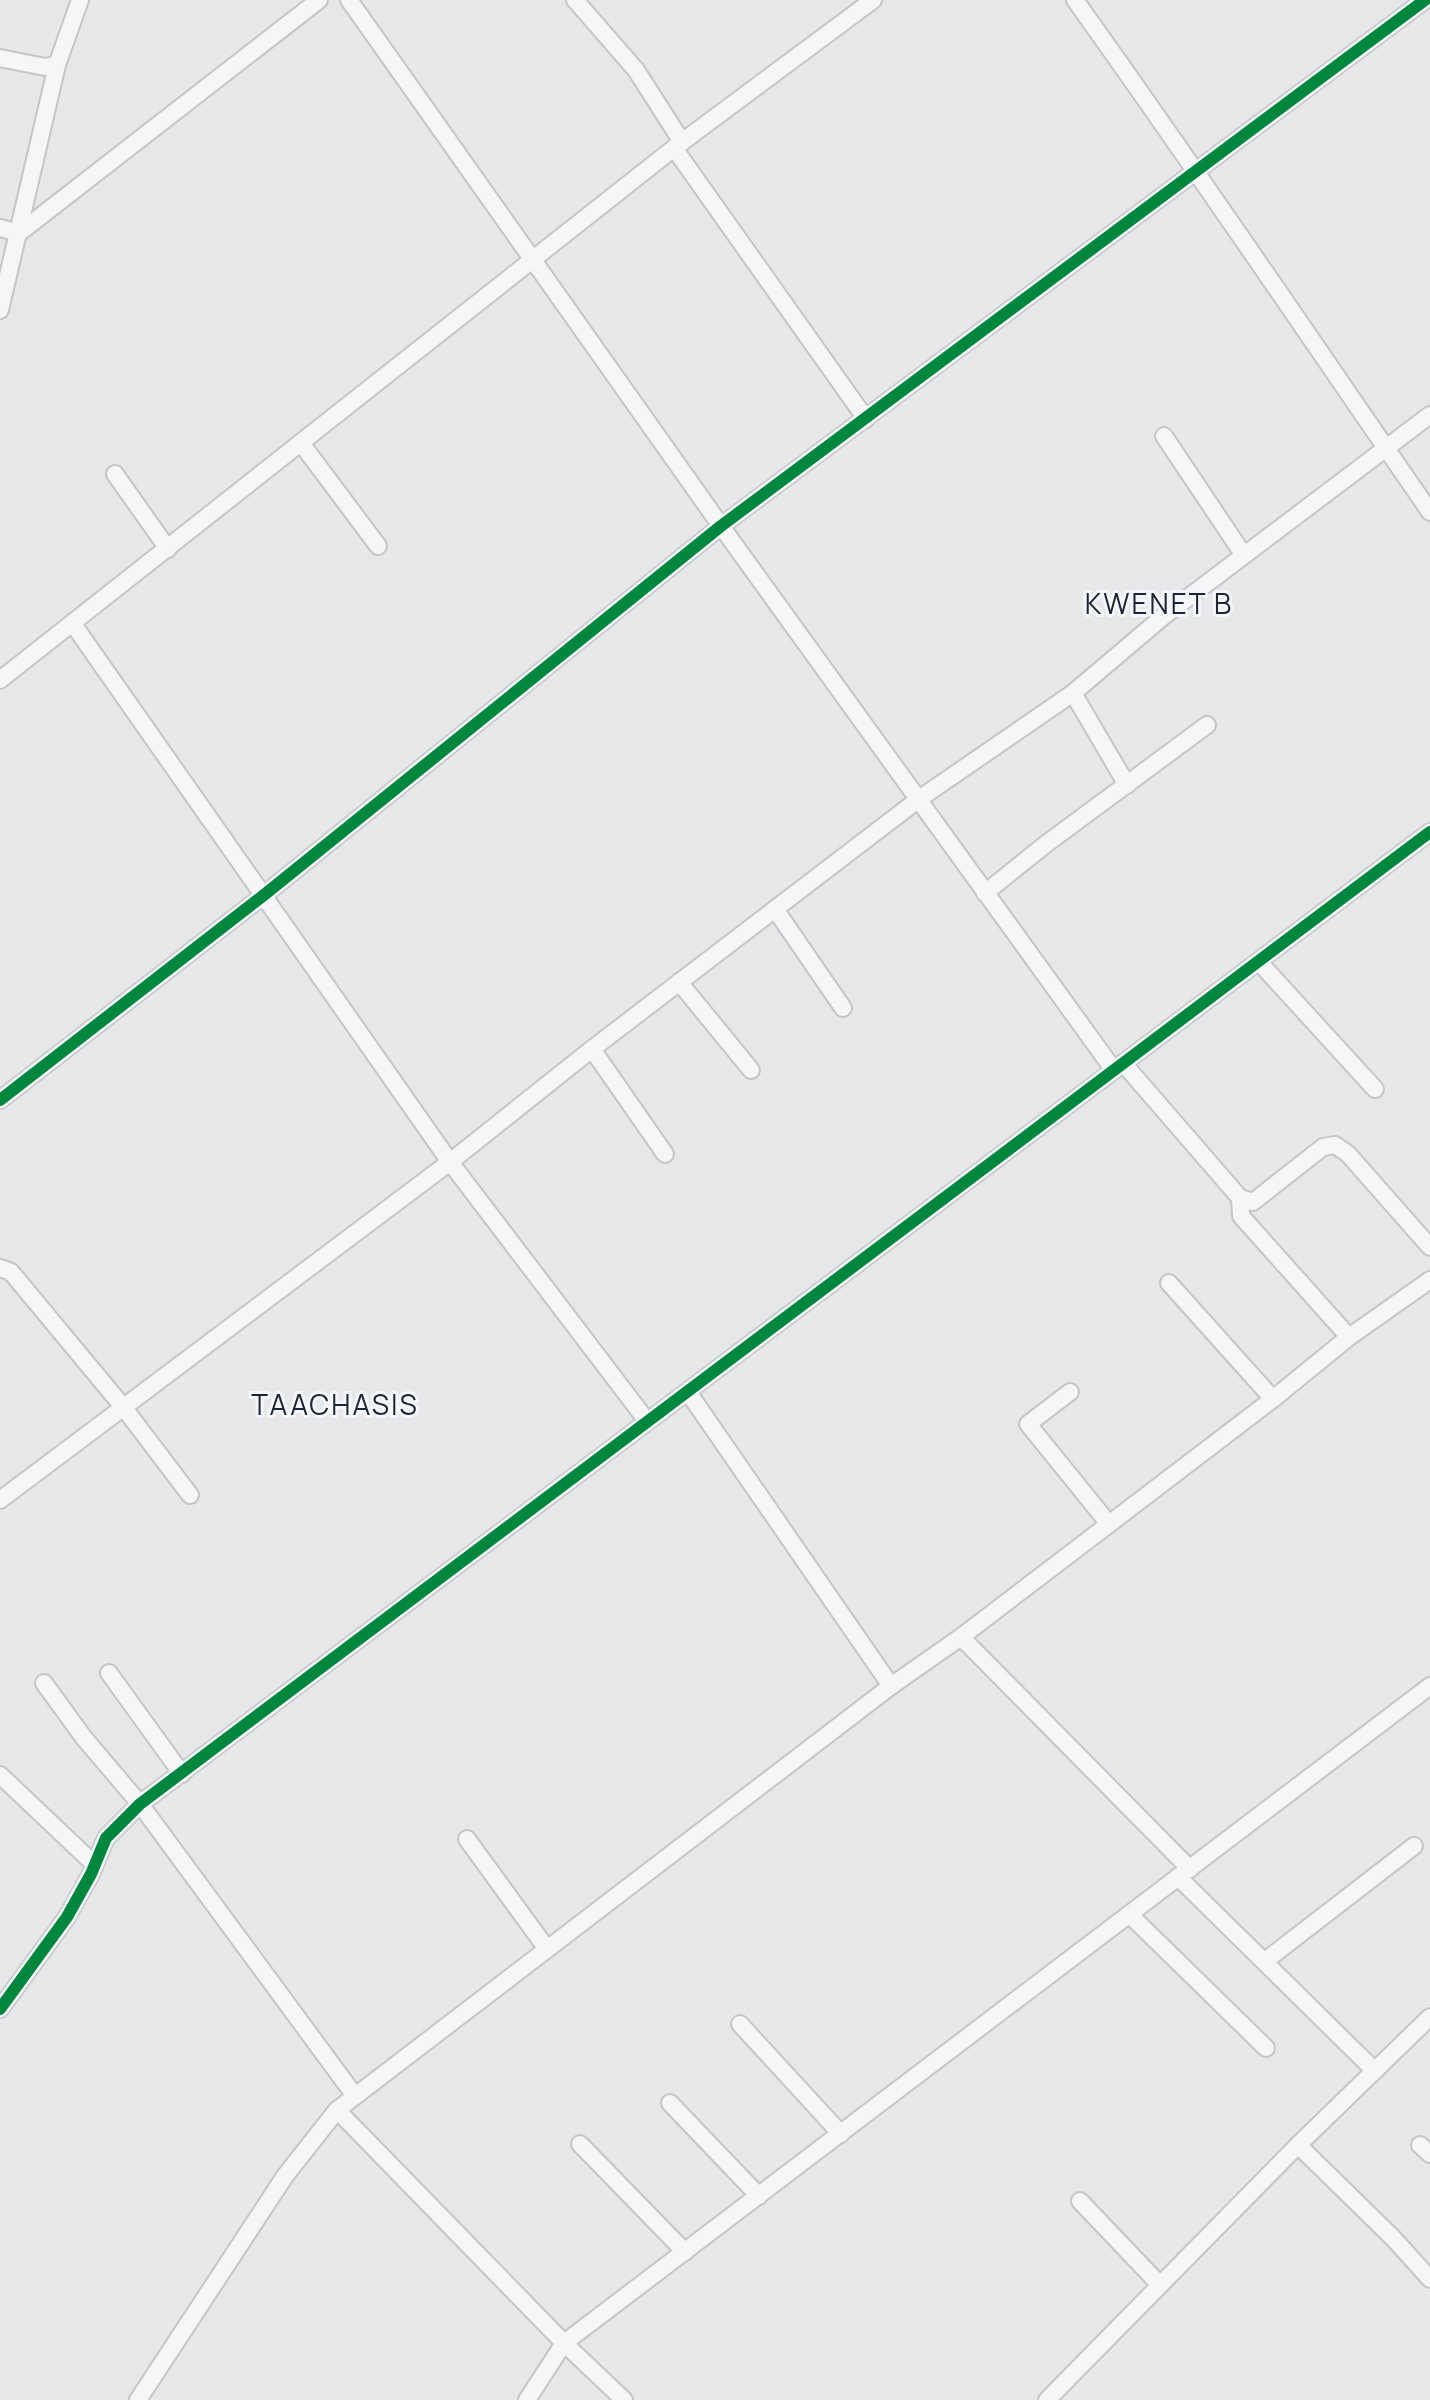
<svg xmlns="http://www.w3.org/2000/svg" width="1430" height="2400" font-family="Manrope,sans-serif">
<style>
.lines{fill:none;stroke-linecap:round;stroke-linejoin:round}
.minor-casing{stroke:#c4c6c8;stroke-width:20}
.minor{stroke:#f5f6f7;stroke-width:16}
.cycleway-casing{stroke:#f4f6f9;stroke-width:17}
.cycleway{stroke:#00873e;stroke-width:12}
.labels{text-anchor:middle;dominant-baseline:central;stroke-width:6;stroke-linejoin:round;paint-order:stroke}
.quarter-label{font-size:28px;letter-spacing:2px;fill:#1d2536;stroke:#f4f6f9}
</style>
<rect width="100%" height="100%" fill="#e6e8ea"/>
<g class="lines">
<defs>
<g id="minor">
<path d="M349 0 721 526 1113 1069"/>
<path d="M575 0 636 70 682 142"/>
<path d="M1075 0C1196 169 1312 341 1430 512"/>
<path d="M0 58 45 67 57 65"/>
<path d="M674 148 866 419"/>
<path d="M0 228 19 233 319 0"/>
<path d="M0 310 57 65 80 0"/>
<path d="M1164 436 1243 554"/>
<path d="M301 443 378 546"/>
<path d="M115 474 168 549"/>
<path d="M73 624 450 1162 647 1421"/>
<path d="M0 680 674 148 873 0"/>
<path d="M1073 693 1127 785"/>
<path d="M985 893 1046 844 1207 725"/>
<path d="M775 909 843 1008"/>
<path d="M1259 962 1375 1089"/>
<path d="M679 982 751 1070"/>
<path d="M592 1049 665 1154"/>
<path d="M1123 1063 1240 1198 1253 1202 1323 1147 1335 1145 1348 1154 1430 1247"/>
<path d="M0 1100 264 895 721 526 1425 0"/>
<path d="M1240 1198 1241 1216 1349 1337"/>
<path d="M0 1268 11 1272 124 1408 190 1495"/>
<path d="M1169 1283 1273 1399"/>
<path d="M688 1392 891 1686"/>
<path d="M1070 1392 1028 1424 1109 1524"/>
<path d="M0 1500 450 1162 592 1049 919 799 1073 693 1165 615 1430 415"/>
<path d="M961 1637 1190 1869"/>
<path d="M109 1673 182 1774"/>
<path d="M44 1683 84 1738 140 1804 355 2096"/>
<path d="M0 1775 94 1864"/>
<path d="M467 1839 547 1949"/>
<path d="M1178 1877 1375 2071"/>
<path d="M1129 1914 1266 2048"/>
<path d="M1265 1961 1414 1846"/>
<path d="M0 2009 67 1917 91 1874 106 1838 140 1804 1430 832"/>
<path d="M740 2024 841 2134"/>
<path d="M670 2103 759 2196"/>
<path d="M337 2110 564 2343 624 2400"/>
<path d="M580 2144 685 2252"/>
<path d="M1298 2145 1393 2238 1430 2279"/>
<path d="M1420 2145 1430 2154"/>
<path d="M1080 2201 1160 2285"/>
<path d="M138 2400 285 2176 337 2110 891 1686 961 1637 1273 1399 1349 1337 1430 1280"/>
<path d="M527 2400 564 2343 1430 1686"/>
<path d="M1047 2400 1298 2145 1430 2017"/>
</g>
</defs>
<use href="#minor" class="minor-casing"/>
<use href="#minor" class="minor"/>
<defs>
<g id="cycleway">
<path d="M0 1100 264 895 721 526 1425 0"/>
<path d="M0 2009 67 1917 91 1874 106 1838 140 1804 1430 832"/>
</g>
</defs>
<use href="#cycleway" class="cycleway-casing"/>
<use href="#cycleway" class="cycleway"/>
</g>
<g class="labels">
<g class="quarter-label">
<text x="1159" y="603">KWENET B</text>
<text x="335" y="1404">TAACHASIS</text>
</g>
</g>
</svg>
